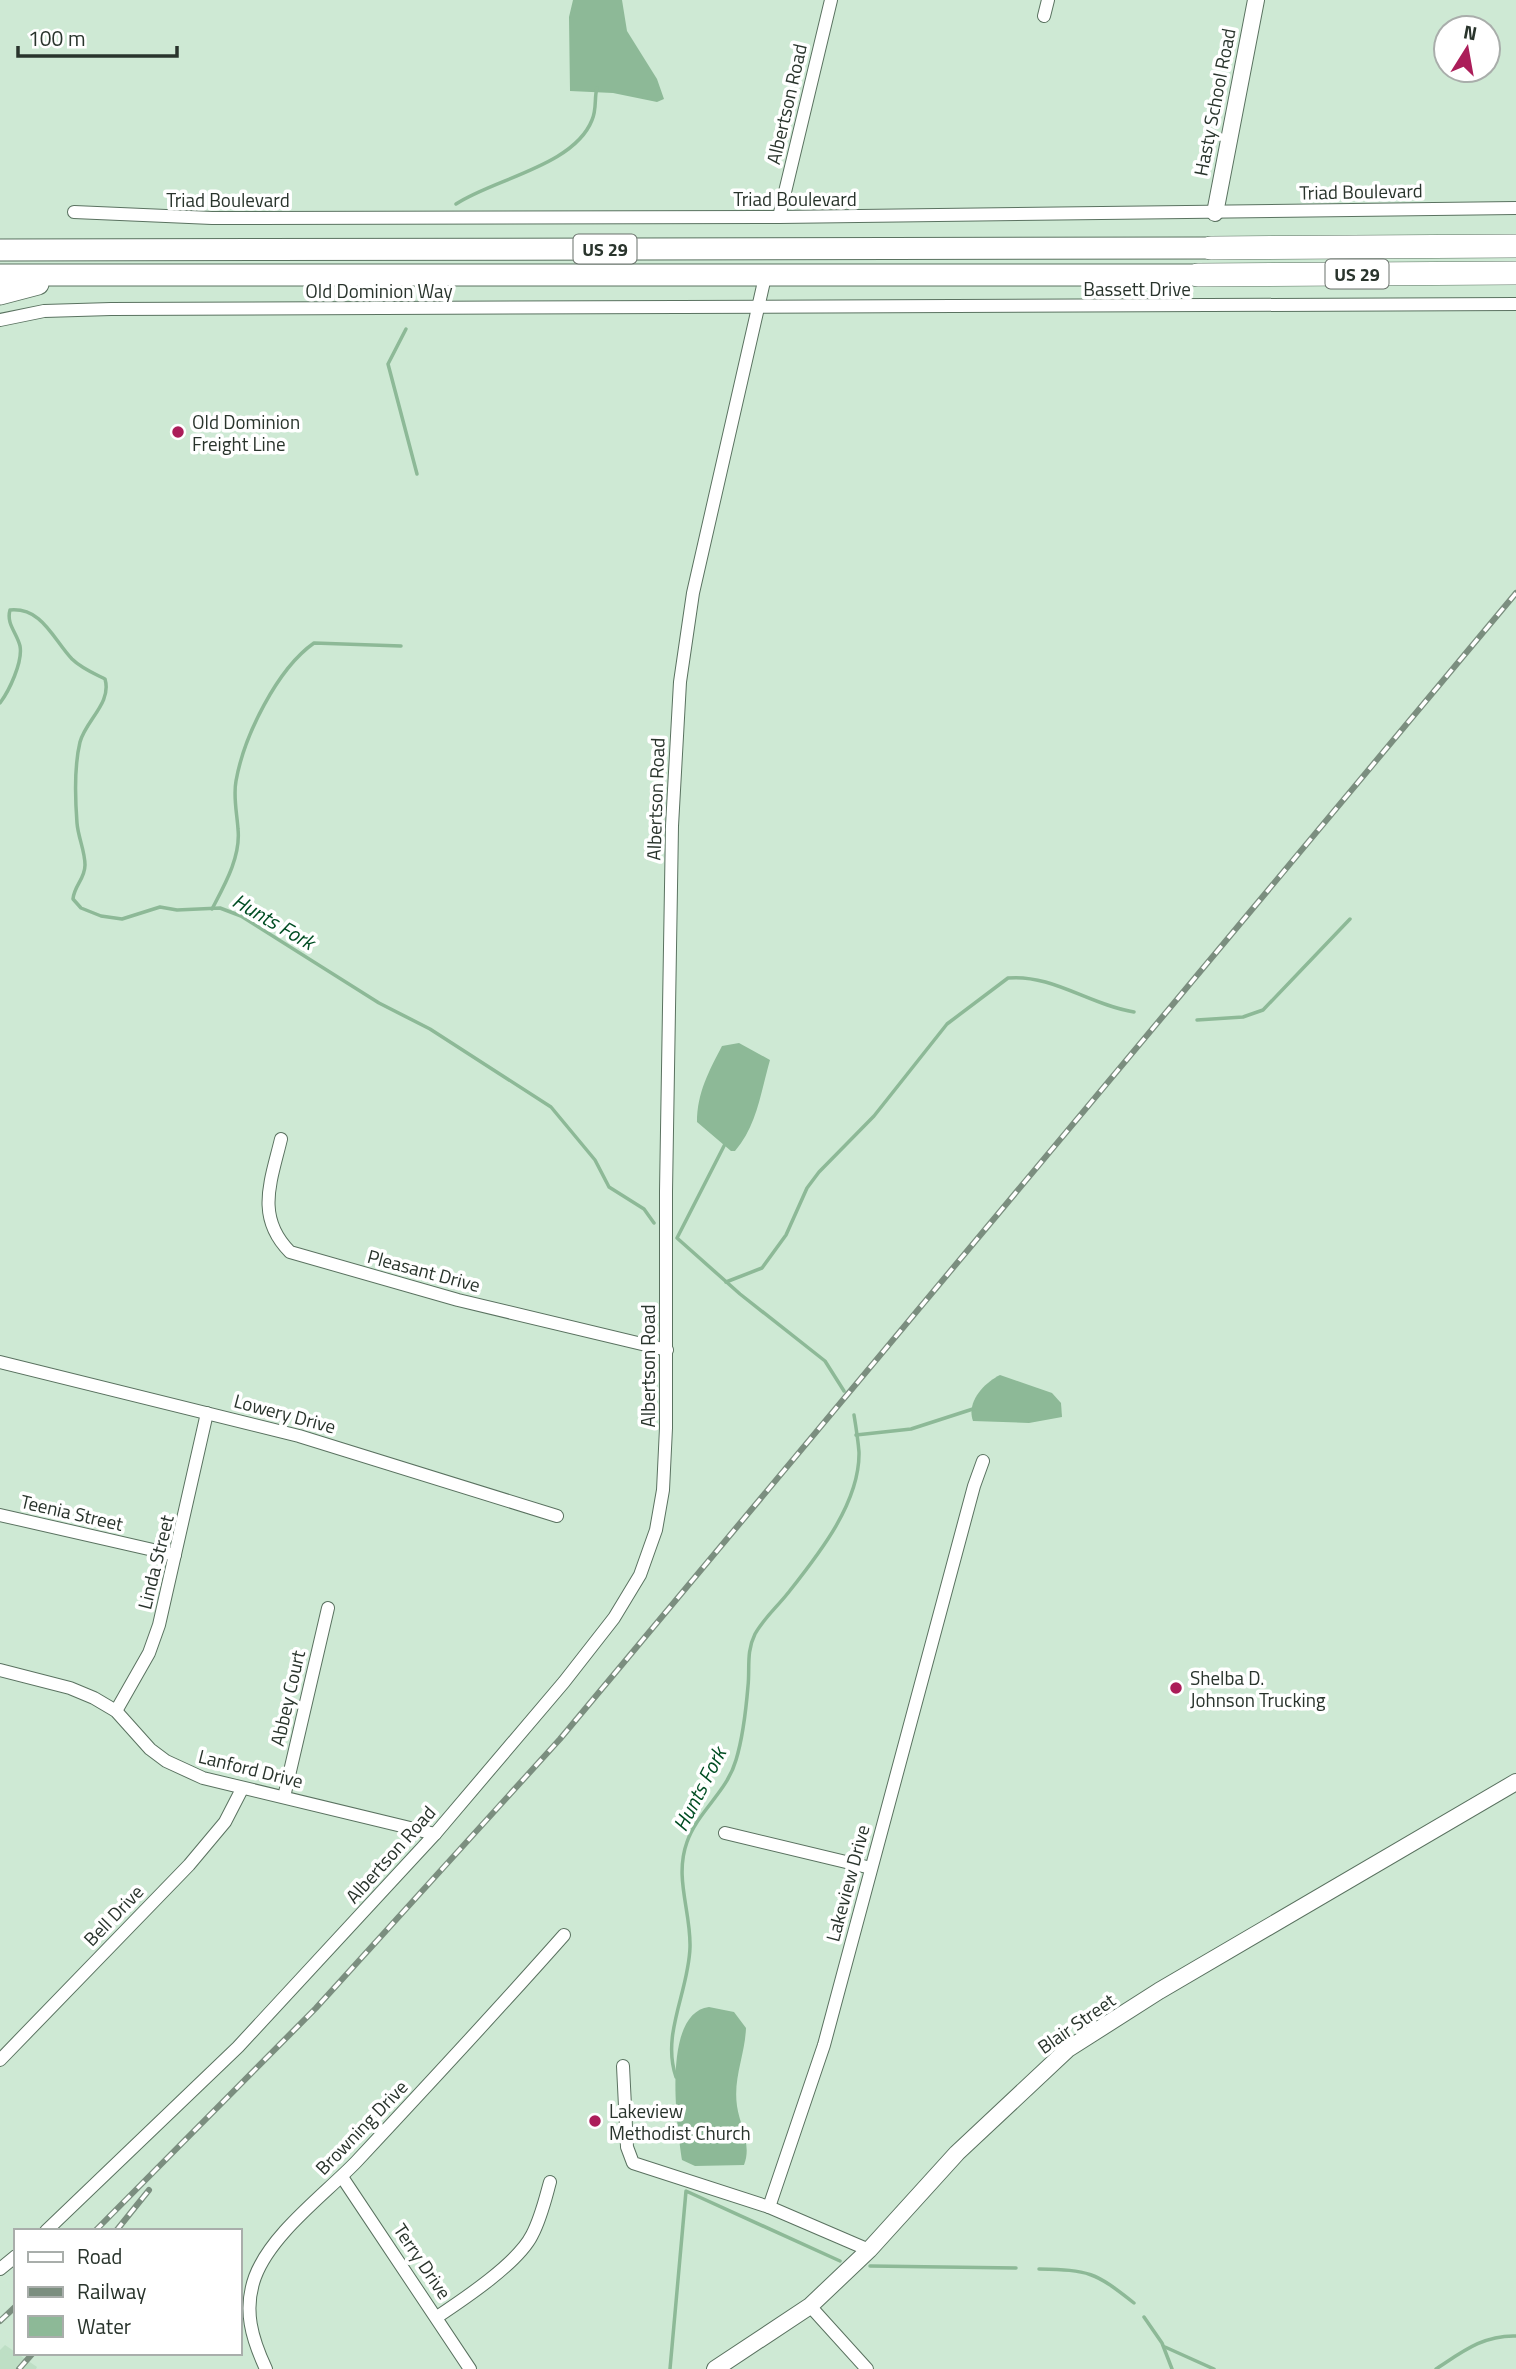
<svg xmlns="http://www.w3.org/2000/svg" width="1516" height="2369" font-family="'Titillium Web',sans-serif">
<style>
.built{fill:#bedfc5}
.water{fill:#8db997}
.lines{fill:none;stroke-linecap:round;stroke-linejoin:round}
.stream{stroke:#8db997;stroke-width:3.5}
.minor-casing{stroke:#5a7260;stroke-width:14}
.tertiary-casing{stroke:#5a7260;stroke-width:18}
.trunk-casing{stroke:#5a7260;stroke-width:23}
.motorway-casing{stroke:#5a7260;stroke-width:24}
.minor{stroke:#fff;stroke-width:12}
.tertiary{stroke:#fff;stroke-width:16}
.trunk{stroke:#fff;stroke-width:21}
.motorway{stroke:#fff;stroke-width:23}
.rail-casing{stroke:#7b8e7f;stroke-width:6}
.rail{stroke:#fff;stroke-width:3.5;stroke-dasharray:10;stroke-linecap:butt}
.poi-dot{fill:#ab1d59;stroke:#fff;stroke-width:2.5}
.labels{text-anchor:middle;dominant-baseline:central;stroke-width:7;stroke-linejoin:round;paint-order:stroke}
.shield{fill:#fff;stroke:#69716b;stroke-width:2}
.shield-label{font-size:18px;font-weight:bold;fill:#29342c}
.street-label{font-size:19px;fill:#29342c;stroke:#fff}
.poi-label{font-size:19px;fill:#29342c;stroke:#fff;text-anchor:start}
.water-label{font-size:21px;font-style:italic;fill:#004d23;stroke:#fff}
</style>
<rect width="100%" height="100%" fill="#cee9d4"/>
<path class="built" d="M5 2345 37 2367 36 2369H0V2350Z"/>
<g class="water">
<path d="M573 0H622L627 31 657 79 664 99 657 102 613 93 570 91 569 17Z"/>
<path d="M739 1043 770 1060C761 1091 757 1126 735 1151H731L697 1122C697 1093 709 1071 722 1046Z"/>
<path d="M1000 1375 1052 1393 1061 1403 1062 1417 1029 1423 973 1421C966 1402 984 1383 1000 1375Z"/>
<path d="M709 2007 734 2012 746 2028C745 2055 733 2078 737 2106 740 2126 752 2145 744 2165L695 2166 682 2160C677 2127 661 2013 709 2007Z"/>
</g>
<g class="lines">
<g class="stream">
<path d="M456 204C493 179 574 166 592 120 597 109 594 98 597 88"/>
<path d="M406 329 388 364 417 474"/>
<path d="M0 703C9 691 23 662 20 646 17 633 6 624 10 610 42 607 53 639 72 659 81 668 93 673 105 679 112 703 86 720 80 742 74 767 75 797 77 823 78 837 85 851 85 865 85 879 74 886 73 899L81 908 101 916 122 919 160 907 177 910 220 908 241 916 379 1003 430 1029 551 1107 595 1160 609 1187 644 1209 654 1223"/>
<path d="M212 909C224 886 241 857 238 829 237 813 233 797 236 781 244 736 277 669 314 643L401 646"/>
<path d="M1197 1020 1243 1017 1263 1010 1350 919"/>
<path d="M725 1144 677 1238 740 1294 825 1361 844 1391"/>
<path d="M726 1282 762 1268 786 1235 807 1188 819 1172 874 1116 947 1024 1008 978C1052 974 1090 1005 1134 1012"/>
<path d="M856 1435 911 1429 976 1408"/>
<path d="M676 2077C661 2034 689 1991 690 1947 691 1911 674 1878 687 1842 698 1811 727 1792 736 1760 743 1737 746 1710 748 1686 750 1668 746 1652 755 1634 764 1618 777 1607 788 1593 818 1555 860 1503 859 1452 858 1440 856 1427 854 1415"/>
<path d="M870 2266 1016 2268"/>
<path d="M1039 2269C1089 2270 1095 2272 1134 2303"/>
<path d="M1144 2317 1162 2343 1172 2369"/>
<path d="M1165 2347 1214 2369"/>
<path d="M670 2369 686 2191 840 2261"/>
<path d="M1436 2369C1462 2352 1483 2335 1516 2336"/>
</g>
<defs>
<g id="minor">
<path d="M1044 16 1048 0"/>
<path d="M74 212 212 218 779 217 1516 208"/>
<path d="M779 217 831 0"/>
<path d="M0 320 44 311 111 309 1516 304"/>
<path d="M281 1139C271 1181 255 1217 290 1252L458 1300 667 1350"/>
<path d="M0 1362 299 1436 557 1516"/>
<path d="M0 1515 175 1555"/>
<path d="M0 1670 70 1688 94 1698 116 1711 150 1749 166 1761 203 1778 435 1834"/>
<path d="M116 1711 149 1653 159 1625 207 1413"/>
<path d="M284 1797 328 1608"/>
<path d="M725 1833 871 1868"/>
<path d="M0 2060 189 1865 225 1822 242 1789"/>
<path d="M623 2066 627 2147 633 2163 769 2207 869 2250"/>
<path d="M342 2177 470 2369"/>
<path d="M769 2207 824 2045 974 1486 983 1461"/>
<path d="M46 2231 238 2047 435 1834 564 1682 614 1618 640 1575 656 1530 663 1490 666 1428V1191L672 826 680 682 693 593 765 277"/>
<path d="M0 2269 16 2256"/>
<path d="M810 2306 867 2369"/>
<path d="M437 2317C464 2299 518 2263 532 2235 541 2218 545 2200 550 2182"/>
<path d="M266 2369C252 2339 243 2310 255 2277 271 2234 324 2195 356 2162 426 2087 496 2012 564 1935"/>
</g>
<g id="tertiary">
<path d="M1215 213 1256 0"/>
<path d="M715 2369 810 2306 869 2250 957 2153 1068 2049 1159 1991 1516 1782"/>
</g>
<g id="trunk">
<path d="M0 250 1211 248"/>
<path d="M0 275H1198"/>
<path d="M0 294 38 284"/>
</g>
<g id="motorway">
<path d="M1211 248 1516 246"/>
<path d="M1198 275 1516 273"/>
</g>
</defs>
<use href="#minor" class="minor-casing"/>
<use href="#tertiary" class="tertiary-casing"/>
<use href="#trunk" class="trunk-casing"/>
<use href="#motorway" class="motorway-casing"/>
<use href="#minor" class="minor"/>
<use href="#tertiary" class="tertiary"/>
<use href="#trunk" class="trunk"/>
<use href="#motorway" class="motorway"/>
<defs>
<g id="rail">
<path d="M95 2231 316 2008 560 1739 1516 593"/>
<path d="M116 2231 149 2190"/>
<path d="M0 2321 16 2306"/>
<path d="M19 2369 33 2353"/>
</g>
</defs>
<use href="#rail" class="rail-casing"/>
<use href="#rail" class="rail"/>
</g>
<g class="poi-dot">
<circle cx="178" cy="432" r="7"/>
<circle cx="1176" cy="1688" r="7"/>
<circle cx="595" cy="2121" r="7"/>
</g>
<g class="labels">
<g class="shield">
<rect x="573.5" y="234.5" width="63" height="29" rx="5"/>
<rect x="1325.5" y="259.5" width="63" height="29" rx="5"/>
</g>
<g class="shield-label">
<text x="605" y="249">US 29</text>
<text x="1357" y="274">US 29</text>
</g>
<g class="street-label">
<text transform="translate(1214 102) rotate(-79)">Hasty School Road</text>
<text transform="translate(786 104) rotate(-77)">Albertson Road</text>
<text transform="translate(1361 191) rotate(-1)">Triad Boulevard</text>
<text x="795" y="198">Triad Boulevard</text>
<text x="228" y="199">Triad Boulevard</text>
<text x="1137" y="288">Bassett Drive</text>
<text x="379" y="290">Old Dominion Way</text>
<text transform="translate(655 799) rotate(-88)">Albertson Road</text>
<text transform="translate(424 1270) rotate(15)">Pleasant Drive</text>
<text transform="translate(647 1366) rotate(-90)">Albertson Road</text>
<text transform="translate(285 1413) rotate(15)">Lowery Drive</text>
<text transform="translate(72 1512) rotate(13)">Teenia Street</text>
<text transform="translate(155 1562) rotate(-76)">Linda Street</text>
<text transform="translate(287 1698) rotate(-77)">Abbey Court</text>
<text transform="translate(251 1768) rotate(14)">Lanford Drive</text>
<text transform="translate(390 1854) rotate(-48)">Albertson Road</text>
<text transform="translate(847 1883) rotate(-75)">Lakeview Drive</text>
<text transform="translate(113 1915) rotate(-46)">Bell Drive</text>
<text transform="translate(1076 2023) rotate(-35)">Blair Street</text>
<text transform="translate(361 2127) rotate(-46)">Browning Drive</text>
<text transform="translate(423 2261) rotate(56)">Terry Drive</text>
</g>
<g class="poi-label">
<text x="192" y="421">Old Dominion<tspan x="192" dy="22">Freight Line</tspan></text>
<text x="1190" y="1677">Shelba D.<tspan x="1190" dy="22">Johnson Trucking</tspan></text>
<text x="609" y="2110">Lakeview<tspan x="609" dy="22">Methodist Church</tspan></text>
</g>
<g class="water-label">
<text transform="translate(274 921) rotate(30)">Hunts Fork</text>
<text transform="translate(699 1789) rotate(-63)">Hunts Fork</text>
</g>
</g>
<rect x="14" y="2229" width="228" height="126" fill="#ffffff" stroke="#a9aeab" stroke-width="2"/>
<rect x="28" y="2252" width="35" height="10" fill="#ffffff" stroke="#a9aeab" stroke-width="2"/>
<text x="77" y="2264" font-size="21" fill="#29342c">Road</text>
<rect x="28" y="2287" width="35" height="10" fill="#7b8e7f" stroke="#a9aeab" stroke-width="2"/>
<text x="77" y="2299" font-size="21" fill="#29342c">Railway</text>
<rect x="28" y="2316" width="35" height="21" fill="#8db997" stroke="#a9aeab" stroke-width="2"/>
<text x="77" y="2334" font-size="21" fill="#29342c">Water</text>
<g transform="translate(1467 49) rotate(11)"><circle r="33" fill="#ffffff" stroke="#a9aeab" stroke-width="2"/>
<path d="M0-5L12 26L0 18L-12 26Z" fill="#ab1d59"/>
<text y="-10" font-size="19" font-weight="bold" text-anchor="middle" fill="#29342c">N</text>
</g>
<path d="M18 46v10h159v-10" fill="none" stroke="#29342c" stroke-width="3.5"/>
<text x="28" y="46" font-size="21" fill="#29342c" stroke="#ffffff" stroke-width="5" paint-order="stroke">100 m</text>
</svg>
